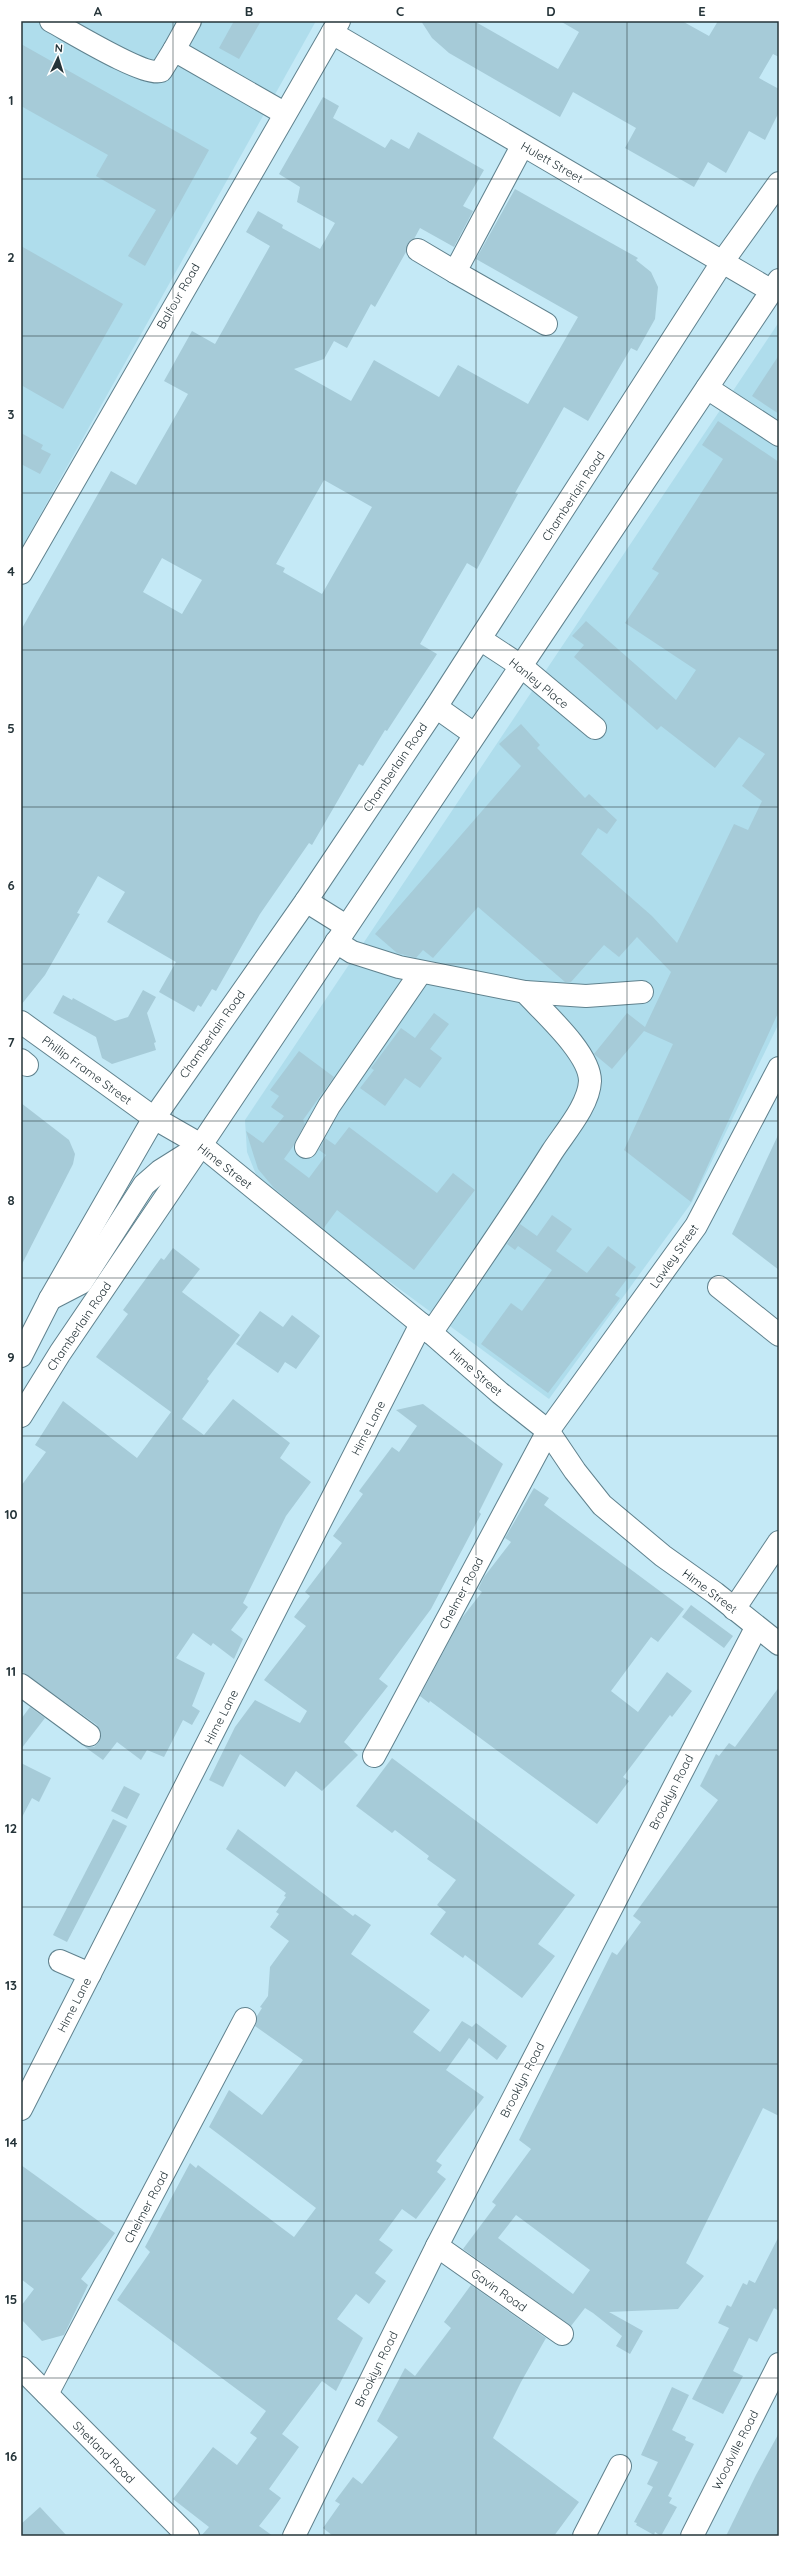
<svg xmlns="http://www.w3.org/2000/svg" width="800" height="2557" font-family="Quicksand,sans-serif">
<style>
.built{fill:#afddec}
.building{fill:#a6cbd8;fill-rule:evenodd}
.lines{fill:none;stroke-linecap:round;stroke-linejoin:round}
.minor-casing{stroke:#60828e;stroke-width:24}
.minor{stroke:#fff;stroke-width:22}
.grid{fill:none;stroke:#253439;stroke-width:1;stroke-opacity:0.55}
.labels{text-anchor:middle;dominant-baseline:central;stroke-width:3;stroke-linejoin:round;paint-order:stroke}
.street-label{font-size:12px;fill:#253439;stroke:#fff}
.neatline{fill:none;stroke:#253439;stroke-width:1.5}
.grid-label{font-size:13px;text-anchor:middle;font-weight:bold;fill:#253439}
</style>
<rect width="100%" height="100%" fill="#c4e9f6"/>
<g class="built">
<path d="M21 21H316L21 549Z"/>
<path d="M779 322V1023L692 1202 549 1399 261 1187 247 1152 245 1120Z"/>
</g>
<g class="building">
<path d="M234 21H261L239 59 219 48Z"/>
<path d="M421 21H474L558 69 579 32 560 21H682L709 36 718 21H779V57L773 54 759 78 779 89V112L765 140 749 131 726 173 708 162 694 187 625 148 636 128 573 92 560 117 449 53 432 38Z"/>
<path d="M21 44 209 150 145 266 128 256 156 210 96 176 108 155 21 106Z"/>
<path d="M323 97 339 106 333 118 385 148 391 139 409 149 418 132 484 170 463 206 473 211 454 247 420 228 414 239 408 243 406 252 375 307 371 304 347 348 334 341 324 359 294 369 351 401 374 360 439 397 458 365 528 404 578 317 476 259 515 189 638 258 636 260 651 272 658 287 655 319 637 351 631 348 588 421 564 407 515 493 518 494 477 569 467 563 420 644 437 654 387 731 385 730 363 766 359 764 312 845 309 843 260 914 216 991 212 989 201 1007 198 1005 194 1012 159 992 176 962 107 922 125 892 98 876 77 913 80 914 45 975 21 1005V630L111 471 136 485 188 394 164 381 192 331 215 344 270 246 246 232 258 211 283 225 282 228 320 249 335 223 297 202 300 187 279 174ZM324 480 372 507 322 594 283 572 285 568 276 564ZM162 558 202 580 182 614 143 592Z"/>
<path d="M21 246 123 304 63 409 21 385Z"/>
<path d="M779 355V414L752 396Z"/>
<path d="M718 421 779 462V1011L691 1202 624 1150 673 1044 644 1031 612 1069 594 1054 627 1013 645 1027 671 972 637 937 619 957 604 945 571 982H565L478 907 433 958 423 950 416 958 397 953 375 934 521 766 499 744 521 724 540 745 537 748 585 798 589 794 617 820 607 834 598 828 581 854 652 916 677 943 734 824 748 830 762 801 742 786 765 754 739 737 715 768 661 726 657 730 574 657 584 645 572 636 586 621 676 700 696 670 625 623 659 573 652 569 723 459 702 445Z"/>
<path d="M21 433 43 445 41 449 51 454 40 474 21 464Z"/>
<path d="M143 990 156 997 147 1013 156 1042 154 1043 156 1050 112 1064 102 1058 96 1037 53 1013 63 995 72 1000 73 998 115 1021 128 1017Z"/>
<path d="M434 1013 449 1024 430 1049 442 1058 420 1088 405 1078 385 1106 360 1088 374 1070 371 1068 401 1028 415 1038Z"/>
<path d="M299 1051 334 1077 303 1120 305 1124 294 1145 284 1159 309 1178 326 1155 319 1150 325 1138 335 1145 349 1127 437 1193 453 1173 475 1190 414 1270 337 1210 323 1229 274 1188 258 1169 246 1131 263 1143 284 1116 271 1107 279 1096 270 1090Z"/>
<path d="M21 1103 69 1140 75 1154 73 1164 21 1266Z"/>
<path d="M779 1133V1270L732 1234Z"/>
<path d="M552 1215 572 1229 556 1251 587 1273 608 1246 636 1267 615 1295 620 1298 548 1393 481 1344 511 1303 522 1311 552 1270 518 1246 515 1250 507 1244 520 1224 537 1236Z"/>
<path d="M173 1248 200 1269 182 1292 240 1335 207 1379 209 1381 182 1419 204 1435 233 1399 290 1443 280 1458 311 1482 286 1516 243 1603 248 1607 231 1630 243 1639 234 1659 213 1643 211 1646 193 1633 176 1658 205 1673 192 1706 200 1711 192 1725 183 1720 164 1757 147 1750 141 1760 117 1742 103 1760 85 1747H94L99 1742 101 1736 97 1725 21 1671V1486L46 1452 35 1445 63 1401 137 1458 171 1412 96 1357 128 1314 123 1310 161 1258 164 1260Z"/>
<path d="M260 1311 283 1327 292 1315 320 1336 296 1369 285 1362 278 1373 236 1344Z"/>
<path d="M423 1404 503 1464 479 1512 481 1514 431 1609 379 1679 388 1686 344 1742 358 1755 322 1791 296 1771 285 1787 240 1754 223 1787 209 1780 235 1727 255 1700 300 1723 307 1711 264 1680 306 1626 294 1617 310 1596 305 1592 342 1543 333 1536 363 1494 359 1491 392 1447 399 1452 417 1426 396 1410Z"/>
<path d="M534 1488 549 1498 544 1505 684 1609 658 1642 651 1637 611 1691 638 1712 667 1672 692 1691 672 1717 670 1715 623 1777 629 1781 597 1824 430 1701 429 1703 420 1696 461 1619 482 1592 478 1589 484 1577 511 1542 505 1538Z"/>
<path d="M691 1605 733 1636 724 1648 682 1617Z"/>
<path d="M779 1687V2116L763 2108 686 2263 704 2276 678 2309 609 2312 643 2331 630 2354 616 2346 622 2336 593 2313 585 2308 571 2326 463 2249 496 2205 492 2202 531 2149 519 2140 612 1952 617 1955 641 1922 633 1916 718 1800 700 1786 716 1754 719 1756 729 1743 735 1747ZM516 2215 590 2270 573 2294 498 2238Z"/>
<path d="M30 1707 45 1718 21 1749V1719Z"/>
<path d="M392 1758 575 1895 538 1944 555 1956 522 1998 465 1955 463 1958 430 1934 446 1912 437 1905 456 1880 427 1859 429 1856 395 1830 392 1833 356 1806Z"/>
<path d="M21 1763 51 1778 39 1802 32 1798 21 1819Z"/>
<path d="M124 1786 140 1794 127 1819 111 1811Z"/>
<path d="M113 1819 127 1826 67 1942 53 1935Z"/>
<path d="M238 1829 353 1916 355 1914 371 1925 351 1954 430 2010 413 2032 440 2052 462 2021 472 2027 476 2023 507 2046 497 2060 469 2038 446 2070 484 2097 436 2161 442 2165 437 2172 446 2179 416 2219 402 2209 379 2240 393 2250 375 2273 386 2281 369 2304 356 2294 337 2319 363 2338 336 2391 322 2381 282 2434 299 2447 269 2489 281 2498 259 2526 273 2536H201L209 2527 173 2499 213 2447 237 2465 257 2438 250 2433 266 2411 117 2300 150 2252 145 2247 190 2163 196 2168 198 2165 294 2237 316 2208 209 2127 229 2090 262 2115 303 2060 255 2026 257 2016 262 2008 260 2007 268 1996 270 1967 289 1941 270 1927 279 1914 276 1912 286 1897 284 1896 286 1893 226 1849Z"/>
<path d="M21 2165 115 2233 81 2279 88 2285 64 2335 42 2341 21 2319V2306L34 2289 21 2279Z"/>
<path d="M779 2236V2311L774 2308 757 2342 749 2338 733 2371 743 2376 723 2414 692 2399 729 2328 718 2323 727 2305 731 2307 743 2283 747 2285 749 2280 755 2283Z"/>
<path d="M471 2285 546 2338 521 2382 493 2438 579 2502 554 2536H333L323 2528 340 2504 335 2501 353 2477 362 2484 398 2437 377 2421 405 2368 415 2376 451 2328 444 2322Z"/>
<path d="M672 2387 689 2395 672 2430 686 2437 685 2440 694 2444 668 2496 672 2498 669 2503 677 2507 661 2536 655 2532 654 2535 636 2525 637 2523 634 2522 653 2487 647 2484 658 2462 641 2455Z"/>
<path d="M779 2433V2536H726L756 2475Z"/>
<path d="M40 2507 67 2536H21V2524Z"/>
</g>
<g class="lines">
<defs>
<g id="minor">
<path d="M51 21C70 31 144 77 161 71L174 50 284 113"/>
<path d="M332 33 772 291"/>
<path d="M174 50 190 21"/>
<path d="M522 146 455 272 546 324"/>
<path d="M418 250 455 272"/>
<path d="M707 388 779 435"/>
<path d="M21 573 339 21"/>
<path d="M480 639 521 666 595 728"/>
<path d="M436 707 474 734"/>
<path d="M306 901 346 926"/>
<path d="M336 942 352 952 399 967 525 992 586 996 642 992"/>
<path d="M21 1022 154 1118 201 1145 421 1324 500 1393 548 1431 575 1471 602 1505 663 1556 715 1593 779 1644"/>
<path d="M21 1060 27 1065"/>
<path d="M306 1147 329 1106 421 972"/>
<path d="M719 1287 779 1335"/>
<path d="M50 1299 81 1283 144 1185 160 1171 195 1149"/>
<path d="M431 1333C472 1273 513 1214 552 1152 565 1132 589 1105 590 1081 590 1053 543 1012 525 992"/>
<path d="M21 1356 50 1299 154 1118 306 901 436 707 723 261 779 183"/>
<path d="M21 1416 60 1353 201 1145 779 280"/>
<path d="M734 1609 779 1542"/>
<path d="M21 1685 89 1735"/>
<path d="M374 1756 548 1431 696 1226 779 1068"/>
<path d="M60 1961 90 1974"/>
<path d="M21 2109 421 1324"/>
<path d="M437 2246 562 2334"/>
<path d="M21 2368 188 2536"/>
<path d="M47 2394 245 2019"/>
<path d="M294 2536 437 2246 756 1628"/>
<path d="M584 2536 620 2466"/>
<path d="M692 2536 779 2364"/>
</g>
</defs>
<use href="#minor" class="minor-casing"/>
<use href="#minor" class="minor"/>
</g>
<path class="grid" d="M173 21V2536M324 21V2536M476 21V2536M627 21V2536M21 179H779M21 336H779M21 493H779M21 650H779M21 807H779M21 964H779M21 1121H779M21 1278H779M21 1436H779M21 1593H779M21 1750H779M21 1907H779M21 2064H779M21 2221H779M21 2378H779"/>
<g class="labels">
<g class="street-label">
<text transform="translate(552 162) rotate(30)">Hulett Street</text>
<text transform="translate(178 296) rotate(-60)">Balfour Road</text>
<text transform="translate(573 496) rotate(-57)">Chamberlain Road</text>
<text transform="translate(539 683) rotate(39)">Hanley Place</text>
<text transform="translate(395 767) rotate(-56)">Chamberlain Road</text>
<text transform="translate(212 1034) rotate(-55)">Chamberlain Road</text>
<text transform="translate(87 1070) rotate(36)">Phillip Frame Street</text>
<text transform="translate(225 1166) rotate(38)">Hime Street</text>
<text transform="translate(674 1256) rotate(-55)">Lawley Street</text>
<text transform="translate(79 1326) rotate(-56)">Chamberlain Road</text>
<text transform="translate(476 1372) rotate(41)">Hime Street</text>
<text transform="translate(368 1428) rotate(-63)">Hime Lane</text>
<text transform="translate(710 1591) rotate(37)">Hime Street</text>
<text transform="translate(461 1593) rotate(-62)">Chelmer Road</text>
<text transform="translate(221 1717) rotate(-63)">Hime Lane</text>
<text transform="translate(671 1792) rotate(-63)">Brooklyn Road</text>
<text transform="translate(74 2005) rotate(-63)">Hime Lane</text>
<text transform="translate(522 2080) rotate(-63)">Brooklyn Road</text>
<text transform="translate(146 2207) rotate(-62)">Chelmer Road</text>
<text transform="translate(499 2290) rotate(35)">Gavin Road</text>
<text transform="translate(376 2369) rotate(-64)">Brooklyn Road</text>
<text transform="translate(735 2450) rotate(-63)">Woodville Road</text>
<text transform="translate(104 2452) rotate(45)">Shetland Road</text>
</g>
</g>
<rect width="800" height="2557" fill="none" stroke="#ffffff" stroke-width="44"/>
<g transform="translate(58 58) rotate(4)" stroke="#ffffff" stroke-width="3" paint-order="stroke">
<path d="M0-3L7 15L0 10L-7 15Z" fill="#253439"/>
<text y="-6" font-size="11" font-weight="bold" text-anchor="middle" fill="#253439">N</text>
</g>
<rect x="22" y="22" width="756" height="2513" class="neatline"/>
<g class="grid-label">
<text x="98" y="16">A</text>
<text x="249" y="16">B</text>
<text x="400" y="16">C</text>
<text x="551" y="16">D</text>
<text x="702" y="16">E</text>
<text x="11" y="105">1</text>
<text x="11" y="262">2</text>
<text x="11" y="419">3</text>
<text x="11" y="576">4</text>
<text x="11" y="733">5</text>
<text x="11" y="890">6</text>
<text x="11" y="1047">7</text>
<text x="11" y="1205">8</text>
<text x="11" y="1362">9</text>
<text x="11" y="1519">10</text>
<text x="11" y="1676">11</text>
<text x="11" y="1833">12</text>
<text x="11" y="1990">13</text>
<text x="11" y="2147">14</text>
<text x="11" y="2304">15</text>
<text x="11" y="2461">16</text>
</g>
</svg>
